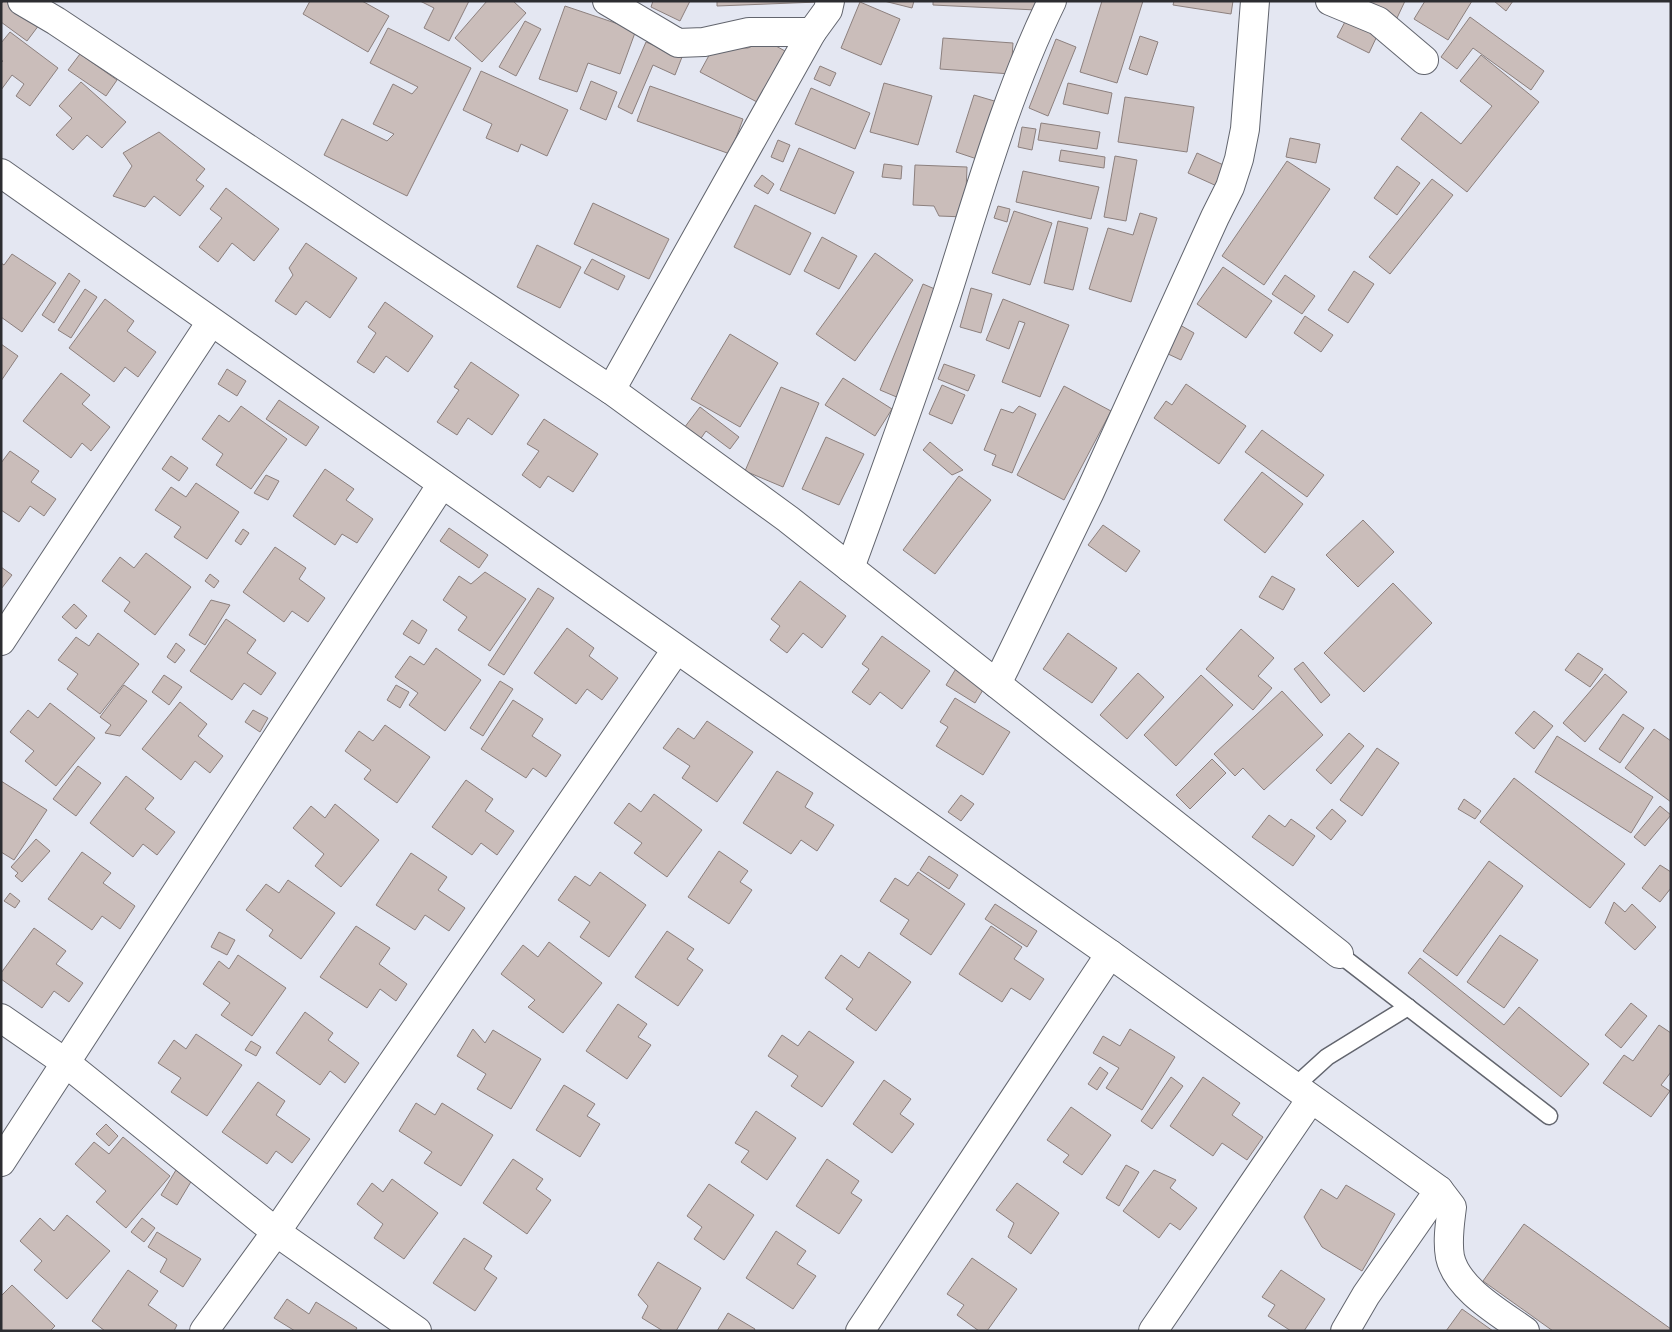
<svg xmlns="http://www.w3.org/2000/svg" width="1672" height="1332" font-family="'Archivo Narrow',sans-serif">
<style>
.building{fill:#cabdba;stroke:#8c807e}
.lines{fill:none;stroke-linecap:round;stroke-linejoin:round}
.lane-casing{stroke:#62656e;stroke-width:19}
.street-casing{stroke:#62656e;stroke-width:30}
.lane{stroke:#fff;stroke-width:16}
.street{stroke:#fff;stroke-width:28}
</style>
<rect width="100%" height="100%" fill="#e4e7f2"/>
<g class="building">
<path d="M4 1H8L39 25 27 41 1 22V4Z"/>
<path d="M310 1H362L389 16 368 52 303 14Z"/>
<path d="M420 1H469L449 41 424 28 434 8Z"/>
<path d="M487 1H513L526 13 482 62 455 38Z"/>
<path d="M653 1H690L680 21 651 7Z"/>
<path d="M717 1H818V2L717 6Z"/>
<path d="M884 1H914L912 8Z"/>
<path d="M933 1H1041L1036 10 933 5Z"/>
<path d="M1102 1H1143L1117 83 1080 72Z"/>
<path d="M1174 1H1233L1231 14 1173 5Z"/>
<path d="M1362 1H1405L1397 18Z"/>
<path d="M1425 1H1472L1448 40 1414 19Z"/>
<path d="M1494 1H1513L1506 11Z"/>
<path d="M860 2 900 19 881 65 841 48Z"/>
<path d="M565 6 636 30 620 74 588 63 577 92 539 79Z"/>
<path d="M1470 17 1544 71 1531 90 1473 48 1457 69 1441 57Z"/>
<path d="M1347 18 1378 34 1369 53 1337 37Z"/>
<path d="M525 21 541 29 516 76 499 67Z"/>
<path d="M388 28 471 68 407 196 324 155 342 119 387 141 394 134 373 124 393 84 412 94 418 87 370 63Z"/>
<path d="M10 32 58 68 30 106 16 96 24 84 12 75 1 90V63L3 61 1 60V43Z"/>
<path d="M1140 36 1158 42 1147 75 1129 69Z"/>
<path d="M943 38 1013 43 1011 74 940 69Z"/>
<path d="M1056 39 1076 47 1048 116 1029 108Z"/>
<path d="M765 40 785 51 757 102 700 72 713 48H748Z"/>
<path d="M646 42 682 57 675 75 653 65 632 114 618 107Z"/>
<path d="M80 54 117 80 106 96 68 70Z"/>
<path d="M1481 55 1539 102 1467 192 1401 139 1421 112 1461 144 1492 106 1460 81Z"/>
<path d="M820 66 836 73 830 86 814 79Z"/>
<path d="M481 71 568 110 547 156 521 144 518 152 486 138 492 124 463 110Z"/>
<path d="M591 81 617 92 606 120 580 109Z"/>
<path d="M81 82 126 122 102 148 87 135 73 150 56 135 72 118 59 106Z"/>
<path d="M884 83 932 96 918 145 870 132Z"/>
<path d="M1068 83 1112 93 1108 114 1063 104Z"/>
<path d="M650 86 743 119 730 154 637 121Z"/>
<path d="M811 88 870 113 855 149 795 124Z"/>
<path d="M974 95 1001 103 983 161 956 152Z"/>
<path d="M1125 97 1194 107 1187 152 1118 142Z"/>
<path d="M1041 123 1100 132 1097 149 1038 140Z"/>
<path d="M1022 127 1036 129 1032 150 1018 147Z"/>
<path d="M159 132 205 169 196 180 204 186 180 216 154 196 145 207 113 196 132 166 123 153Z"/>
<path d="M1290 138 1320 144 1316 163 1286 157Z"/>
<path d="M778 140 790 145 783 162 771 157Z"/>
<path d="M799 148 854 172 835 214 780 190Z"/>
<path d="M1061 150 1105 157 1104 168 1059 161Z"/>
<path d="M1197 153 1228 167 1219 187 1188 173Z"/>
<path d="M1115 156 1137 160 1126 221 1104 217Z"/>
<path d="M1287 161 1330 189 1264 285 1222 256Z"/>
<path d="M884 164 902 166 901 179 882 177Z"/>
<path d="M915 165 967 167 965 217 939 216 934 206 913 205Z"/>
<path d="M1397 166 1420 183 1397 215 1374 198Z"/>
<path d="M1023 171 1099 187 1091 219 1016 202Z"/>
<path d="M762 175 774 184 768 194 754 186Z"/>
<path d="M1432 179 1453 195 1390 274 1369 257Z"/>
<path d="M226 188 279 229 254 261 232 243 218 262 199 247 222 218 210 209Z"/>
<path d="M593 203 669 239 649 279 574 244Z"/>
<path d="M755 205 811 233 790 275 734 247Z"/>
<path d="M998 206 1010 209 1007 222 994 218Z"/>
<path d="M1014 211 1052 223 1030 285 992 273Z"/>
<path d="M1140 213 1157 218 1131 302 1089 289 1108 228 1133 235Z"/>
<path d="M1058 221 1088 228 1073 290 1044 283Z"/>
<path d="M822 237 857 256 839 289 804 271Z"/>
<path d="M306 243 357 278 330 318 306 301 296 315 275 301 293 275 289 268Z"/>
<path d="M537 245 581 267 560 308 517 287Z"/>
<path d="M875 253 913 280 855 361 816 334Z"/>
<path d="M12 254 56 283 22 332 1 317V263L4 265Z"/>
<path d="M592 259 625 276 618 290 584 273Z"/>
<path d="M1223 267 1272 301 1246 338 1197 304Z"/>
<path d="M1354 271 1374 284 1348 323 1328 310Z"/>
<path d="M69 273 80 281 54 323 42 315Z"/>
<path d="M1285 275 1315 296 1302 314 1272 294Z"/>
<path d="M923 284 942 292 899 398 880 390Z"/>
<path d="M971 288 992 294 981 333 960 327Z"/>
<path d="M85 289 97 297 71 338 58 330Z"/>
<path d="M105 299 134 321 127 331 156 352 138 377 125 367 114 382 69 348Z"/>
<path d="M1003 299 1069 325 1040 397 1002 382 1025 323 1019 321 1009 349 986 340Z"/>
<path d="M385 302 433 336 408 372 386 356 374 373 357 362 376 333 368 327Z"/>
<path d="M1305 316 1333 335 1321 352 1294 333Z"/>
<path d="M1180 325 1194 333 1181 360 1166 353Z"/>
<path d="M730 334 778 363 740 427 691 399Z"/>
<path d="M1 344 18 356 1 381Z"/>
<path d="M471 362 519 395 492 435 468 418 457 435 437 422 459 390 454 387Z"/>
<path d="M944 364 975 375 968 391 938 379Z"/>
<path d="M227 369 246 381 237 396 218 384Z"/>
<path d="M61 373 90 395 82 404 110 427 91 451 82 443 71 458 23 421Z"/>
<path d="M843 378 892 409 875 436 825 405Z"/>
<path d="M1186 384 1246 426 1219 464 1154 418 1166 401 1172 405Z"/>
<path d="M942 385 965 395 952 424 929 414Z"/>
<path d="M1064 386 1111 411 1064 500 1017 475Z"/>
<path d="M781 387 819 403 783 487 745 471Z"/>
<path d="M279 400 319 427 306 446 266 419Z"/>
<path d="M241 406 287 439 251 489 216 465 223 454 202 439 219 415 229 422Z"/>
<path d="M1019 406 1036 414 1012 473 992 465 996 455 984 450 1001 409 1013 413Z"/>
<path d="M700 407 739 437 730 449 706 431 697 444 681 432Z"/>
<path d="M544 419 598 454 573 492 548 476 540 488 522 475 539 451 527 444Z"/>
<path d="M1262 430 1324 475 1307 497 1245 452Z"/>
<path d="M826 437 864 454 839 505 802 489Z"/>
<path d="M930 442 963 470 952 475 923 450Z"/>
<path d="M10 451 39 471 31 482 56 499 44 516 30 506 19 522 1 510V463Z"/>
<path d="M171 456 188 468 179 481 162 469Z"/>
<path d="M325 469 354 489 346 500 373 519 357 543 342 534 335 545 293 516Z"/>
<path d="M1262 472 1303 504 1265 553 1224 520Z"/>
<path d="M266 475 279 481 268 500 254 493Z"/>
<path d="M959 476 991 500 935 574 903 550Z"/>
<path d="M196 483 239 512 207 559 174 537 181 527 155 510 171 487 186 497Z"/>
<path d="M1363 520 1394 552 1358 587 1326 555Z"/>
<path d="M1103 525 1140 551 1126 572 1088 545Z"/>
<path d="M449 528 488 555 479 568 440 541Z"/>
<path d="M243 529 249 533 241 545 235 541Z"/>
<path d="M275 547 306 568 299 579 325 598 308 622 292 611 284 622 243 592Z"/>
<path d="M146 553 191 587 155 635 124 611 130 602 102 581 120 557 134 568Z"/>
<path d="M1 567 12 575 1 589Z"/>
<path d="M485 572 526 599 490 651 458 630 467 617 443 600 459 576 471 584Z"/>
<path d="M210 574 219 581 214 588 205 581Z"/>
<path d="M1272 576 1295 589 1283 610 1259 597Z"/>
<path d="M800 581 846 616 822 648 803 633 787 653 770 640 780 626 771 619Z"/>
<path d="M1393 583 1432 623 1364 692 1324 653Z"/>
<path d="M538 588 554 598 504 675 488 665Z"/>
<path d="M211 600 230 605 205 645 189 635Z"/>
<path d="M74 604 87 616 76 629 62 617Z"/>
<path d="M226 619 256 640 247 653 276 673 261 695 244 683 232 700 190 671Z"/>
<path d="M412 620 427 630 419 644 403 634Z"/>
<path d="M567 628 594 648 589 656 618 678 602 700 587 689 576 704 534 673Z"/>
<path d="M1241 629 1274 658 1258 676 1272 688 1253 710 1206 669Z"/>
<path d="M98 633 139 664 100 714 67 689 78 674 58 660 76 637 89 646Z"/>
<path d="M1068 633 1117 668 1092 703 1043 669Z"/>
<path d="M882 636 930 671 902 709 880 692 870 705 852 692 869 669 862 664Z"/>
<path d="M176 643 185 650 175 663 167 657Z"/>
<path d="M436 648 481 680 445 731 409 705 418 693 395 677 410 656 424 665Z"/>
<path d="M1578 653 1603 669 1590 687 1565 670Z"/>
<path d="M1303 662 1330 695 1321 703 1294 669Z"/>
<path d="M957 667 986 685 975 703 946 685Z"/>
<path d="M1138 673 1164 697 1127 739 1100 715Z"/>
<path d="M1605 674 1627 692 1585 742 1563 723Z"/>
<path d="M164 675 182 687 169 705 152 692Z"/>
<path d="M1201 675 1233 705 1176 766 1144 735Z"/>
<path d="M500 681 513 689 483 736 470 728Z"/>
<path d="M124 685 147 701 120 736 105 733 111 725 100 717Z"/>
<path d="M396 685 409 692 400 708 387 700Z"/>
<path d="M1282 691 1323 735 1264 790 1243 768 1235 776 1214 754Z"/>
<path d="M955 698 1010 732 983 775 936 746 948 727 940 722Z"/>
<path d="M513 700 543 719 532 736 561 755 546 777 533 768 526 778 481 749Z"/>
<path d="M180 702 207 724 198 736 223 756 210 773 195 761 181 780 142 749Z"/>
<path d="M50 703 95 738 56 786 25 761 34 751 10 732 28 710 38 718Z"/>
<path d="M253 710 268 718 260 732 245 722Z"/>
<path d="M1534 711 1553 726 1534 749 1515 733Z"/>
<path d="M1623 714 1644 728 1620 763 1599 749Z"/>
<path d="M707 721 753 752 717 802 682 778 690 766 663 748 678 728 694 739Z"/>
<path d="M385 725 430 757 397 803 364 779 371 770 345 751 359 731 373 741Z"/>
<path d="M1654 729 1671 741V802L1625 768Z"/>
<path d="M1349 733 1364 746 1331 784 1316 770Z"/>
<path d="M1557 736 1653 797 1631 833 1535 772Z"/>
<path d="M1377 748 1399 763 1362 816 1340 800Z"/>
<path d="M1212 759 1226 773 1190 809 1176 795Z"/>
<path d="M78 766 101 783 76 816 53 799Z"/>
<path d="M777 771 813 793 805 807 834 825 817 851 801 840 791 854 743 823Z"/>
<path d="M126 776 154 798 145 809 175 832 157 855 143 844 133 857 90 823Z"/>
<path d="M1514 778 1625 864 1590 908 1480 822Z"/>
<path d="M466 780 493 799 485 811 514 831 497 855 481 843 472 855 432 827Z"/>
<path d="M1 781 47 810 14 860 1 852Z"/>
<path d="M654 794 702 830 667 877 634 853 642 843 614 823 629 803 641 812Z"/>
<path d="M961 795 974 804 961 821 948 812Z"/>
<path d="M1464 799 1481 811 1475 819 1458 809Z"/>
<path d="M335 804 379 840 341 887 315 866 324 854 293 828 311 806 325 818Z"/>
<path d="M1660 806 1671 815 1645 846 1634 837Z"/>
<path d="M1332 809 1346 821 1331 840 1316 828Z"/>
<path d="M1269 815 1285 827 1291 819 1315 836 1293 866 1252 837Z"/>
<path d="M36 839 50 851 22 882 15 876 18 873 11 867Z"/>
<path d="M719 851 748 871 740 882 752 890 729 924 688 897Z"/>
<path d="M82 852 111 873 103 883 135 906 120 929 102 916 92 930 48 899Z"/>
<path d="M411 853 447 877 438 890 465 908 449 931 425 915 415 930 376 905Z"/>
<path d="M929 856 958 875 949 889 920 870Z"/>
<path d="M1489 861 1523 886 1457 976 1423 951Z"/>
<path d="M1660 865 1671 872V888L1660 902 1642 888Z"/>
<path d="M600 872 646 905 609 957 580 937 590 922 558 900 575 876 590 886Z"/>
<path d="M918 872 965 904 931 955 900 934 909 920 880 901 895 878 908 886Z"/>
<path d="M288 880 335 913 301 959 269 936 273 930 246 910 266 884 279 893Z"/>
<path d="M10 893 20 901 15 908 4 901Z"/>
<path d="M1614 902 1625 912 1632 904 1656 927 1635 950 1605 923Z"/>
<path d="M995 904 1037 931 1027 947 985 919Z"/>
<path d="M356 926 390 948 379 964 407 984 396 1001 380 989 367 1008 320 977Z"/>
<path d="M991 926 1022 947 1014 959 1044 979 1030 1000 1011 988 1002 1002 959 974Z"/>
<path d="M34 928 66 951 56 964 83 983 69 1002 54 991 42 1008 1 979V973Z"/>
<path d="M667 931 694 949 687 959 703 970 678 1006 635 977Z"/>
<path d="M219 932 235 940 227 955 211 947Z"/>
<path d="M1500 935 1538 960 1504 1008 1467 982Z"/>
<path d="M549 942 602 983 563 1033 528 1007 535 1000 501 974 523 945 538 957Z"/>
<path d="M869 952 911 982 876 1031 846 1009 853 999 825 978 841 955 859 968Z"/>
<path d="M238 955 286 988 252 1036 221 1015 230 1003 203 984 219 961 229 969Z"/>
<path d="M1420 958 1504 1025 1519 1007 1589 1064 1561 1097 1408 973Z"/>
<path d="M1631 1003 1647 1016 1621 1048 1605 1035Z"/>
<path d="M618 1004 647 1024 638 1037 651 1045 627 1079 586 1051Z"/>
<path d="M305 1012 333 1033 328 1040 359 1063 345 1083 330 1071 320 1085 276 1053Z"/>
<path d="M1659 1025 1671 1033V1072L1661 1085 1670 1091 1651 1117 1603 1083 1624 1055 1633 1061Z"/>
<path d="M473 1029 485 1043 493 1030 541 1059 511 1109 477 1089 486 1074 457 1056Z"/>
<path d="M1130 1029 1175 1057 1142 1110 1106 1088 1119 1068 1093 1053 1103 1036 1120 1046Z"/>
<path d="M809 1031 854 1062 822 1107 791 1086 798 1076 768 1056 782 1035 798 1046Z"/>
<path d="M196 1034 242 1065 207 1116 171 1092 181 1078 158 1063 174 1040 186 1049Z"/>
<path d="M251 1041 261 1047 256 1056 245 1050Z"/>
<path d="M1100 1067 1108 1073 1097 1090 1088 1084Z"/>
<path d="M1171 1077 1183 1086 1152 1129 1141 1121Z"/>
<path d="M1203 1077 1240 1103 1232 1115 1263 1137 1247 1160 1222 1143 1213 1156 1170 1126Z"/>
<path d="M884 1080 911 1099 900 1114 914 1124 892 1153 853 1124Z"/>
<path d="M258 1082 285 1101 276 1115 310 1139 292 1163 276 1151 267 1164 222 1132Z"/>
<path d="M564 1085 595 1104 587 1116 600 1124 580 1157 536 1130Z"/>
<path d="M416 1103 435 1115 442 1103 493 1135 461 1186 424 1163 432 1152 399 1131Z"/>
<path d="M1071 1107 1111 1135 1082 1175 1063 1162 1069 1155 1047 1140Z"/>
<path d="M756 1111 796 1138 767 1180 741 1162 749 1151 735 1143Z"/>
<path d="M106 1124 118 1136 109 1146 96 1134Z"/>
<path d="M123 1137 170 1176 126 1228 96 1202 106 1191 75 1164 94 1142 109 1154Z"/>
<path d="M513 1159 543 1179 536 1189 551 1200 527 1234 483 1203Z"/>
<path d="M827 1159 859 1181 851 1193 862 1200 839 1234 796 1206Z"/>
<path d="M1126 1165 1139 1172 1119 1206 1106 1198Z"/>
<path d="M176 1170 192 1180 177 1205 161 1195Z"/>
<path d="M1154 1170 1176 1180 1170 1188 1197 1208 1180 1230 1170 1223 1159 1238 1123 1211Z"/>
<path d="M392 1179 438 1213 404 1259 374 1238 383 1224 357 1204 372 1183 383 1192Z"/>
<path d="M1017 1183 1059 1213 1031 1254 1008 1237 1014 1223 996 1210Z"/>
<path d="M709 1184 754 1215 724 1260 694 1239 702 1227 687 1216Z"/>
<path d="M1346 1185 1395 1214 1362 1271 1322 1247 1304 1217 1321 1189 1337 1199Z"/>
<path d="M67 1215 110 1251 67 1299 34 1270 42 1261 20 1241 40 1218 54 1231Z"/>
<path d="M142 1218 155 1228 144 1242 131 1232Z"/>
<path d="M1524 1224 1671 1329V1331H1553L1483 1281Z"/>
<path d="M776 1231 806 1251 797 1264 816 1276 793 1309 746 1278Z"/>
<path d="M157 1232 201 1259 183 1287 160 1272 167 1259 148 1247Z"/>
<path d="M464 1238 492 1256 484 1269 497 1278 475 1311 433 1283Z"/>
<path d="M972 1258 1017 1289 987 1331H979L957 1315 964 1305 947 1294Z"/>
<path d="M658 1262 701 1288 676 1331H663L642 1318 648 1306 638 1295Z"/>
<path d="M128 1270 158 1291 148 1305 177 1325 174 1331H105L92 1321Z"/>
<path d="M1281 1270 1325 1299 1304 1331H1291L1268 1316 1275 1305 1262 1297Z"/>
<path d="M12 1285 55 1326 50 1331H1V1296Z"/>
<path d="M287 1299 309 1314 316 1302 357 1328 355 1331H295L274 1318Z"/>
<path d="M1462 1309 1493 1331H1446Z"/>
<path d="M728 1313 755 1329 754 1331H717Z"/>
</g>
<g class="lines">
<defs>
<g id="lane">
<path d="M1339 954 1549 1116"/>
<path d="M1294 1087 1327 1057 1408 1007"/>
</g>
<g id="street">
<path d="M22 1 56 21 611 390 788 519 1339 954"/>
<path d="M607 1 678 43 704 42 749 32H812"/>
<path d="M1330 1 1378 21 1424 60"/>
<path d="M1 173 1110 954 1439 1190 1452 1207C1450 1223 1447 1240 1450 1257 1457 1289 1500 1313 1525 1331"/>
<path d="M611 390 812 32 828 10 830 1"/>
<path d="M850 568C883 478 916 388 946 297 978 197 1006 95 1052 1"/>
<path d="M1 641 211 322"/>
<path d="M997 684 1089 494 1215 217 1230 187 1239 159 1245 129 1255 1"/>
<path d="M1 1018 66 1063 276 1232 417 1331"/>
<path d="M1 1162 442 484"/>
<path d="M204 1331 276 1232 676 650"/>
<path d="M860 1331 1110 954"/>
<path d="M1153 1331 1311 1099"/>
<path d="M1345 1331 1366 1295 1439 1190"/>
</g>
</defs>
<use href="#lane" class="lane-casing"/>
<use href="#street" class="street-casing"/>
<use href="#lane" class="lane"/>
<use href="#street" class="street"/>
</g>
<rect width="1672" height="1332" fill="none" stroke="#2c2d31" stroke-width="5"/>
</svg>
